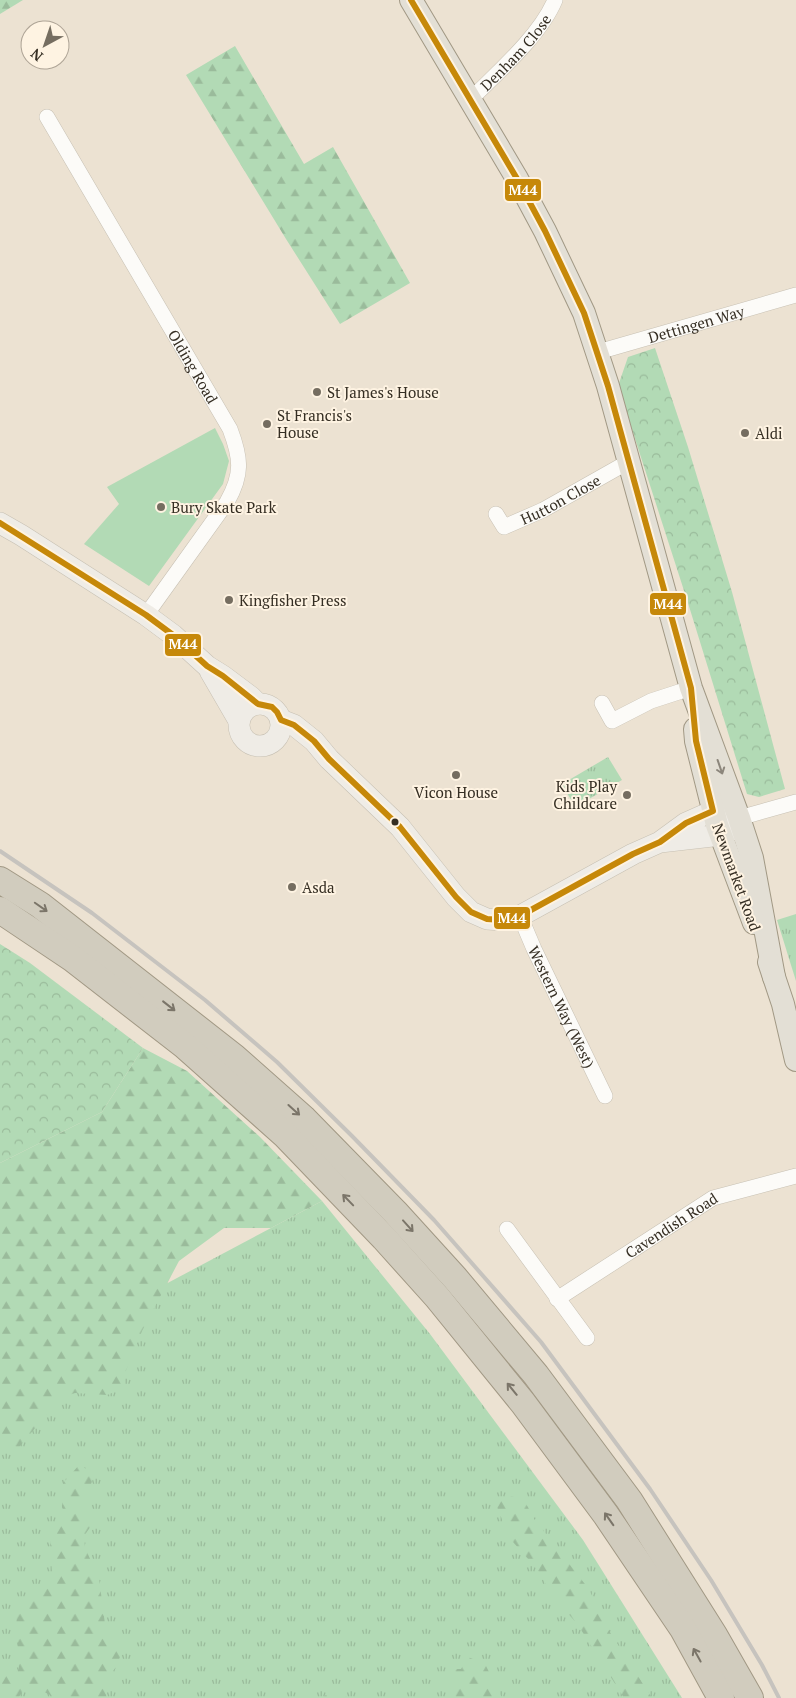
<svg xmlns="http://www.w3.org/2000/svg" width="796" height="1698" font-family="'PT Serif',serif">
<style>
.grass{fill:url(#grass-tufts)}
.forest{fill:url(#forest-firs)}
.park{fill:url(#park-crowns)}
.garden{fill:#b2dab5}
.lines{fill:none;stroke-linecap:round;stroke-linejoin:round}
.street-casing{stroke:#c7c0b3;stroke-width:16}
.secondary-casing{stroke:#c7c0b3;stroke-width:22}
.primary-casing{stroke:#a19884;stroke-width:24}
.highway-casing{stroke:#a19884;stroke-width:28}
.street{stroke:#fcfbf8;stroke-width:15}
.secondary{stroke:#efece6;stroke-width:21}
.primary{stroke:#e3dfd5;stroke-width:22}
.highway{stroke:#d1ccbe;stroke-width:26}
.rail{stroke:#c6c3be;stroke-width:4}
.bus-1-casing{stroke:#fef3e2;stroke-width:10}
.bus-1{stroke:#c68809;stroke-width:6}
.oneway{stroke:#8c867c}
.oneway2{stroke:#7b7569}
.poi-dot{fill:#756d60;stroke:#fef3e2;stroke-width:2}
.bus-dot{fill:#352e23;stroke:#fef3e2;stroke-width:2}
.labels{text-anchor:middle;dominant-baseline:central;stroke-width:4;stroke-linejoin:round;paint-order:stroke}
.street-label{font-size:15px;fill:#352e23;stroke:#fef3e2}
.poi-label{font-size:15px;fill:#352e23;stroke:#fef3e2;text-anchor:start}
.line-badge{stroke:#fef3e2;stroke-width:2}
.badge-label{font-size:14px;text-anchor:middle;font-weight:bold;fill:#fff}
</style>
<defs>
<pattern id="grass-tufts" width="24" height="20" patternUnits="userSpaceOnUse" patternTransform="scale(1.25)"><rect width="24" height="20" fill="#b2dab5"/><path d="M3 7l-1-3M5 7V3M7 7l1-3M15 17l-1-3M17 17v-4M19 17l1-3" fill="none" stroke="#9abb9b"/></pattern>
<pattern id="forest-firs" width="22" height="20" patternUnits="userSpaceOnUse" patternTransform="scale(1.25)"><rect width="22" height="20" fill="#b2dab5"/><path d="M5 1l3.5 6h-7zM16 11l3.5 6h-7z" fill="#9abb9b"/></pattern>
<pattern id="park-crowns" width="20" height="18" patternUnits="userSpaceOnUse" patternTransform="scale(1.25)"><rect width="20" height="18" fill="#b2dab5"/><path d="M2 6a3 3 0 1 1 6 0M12 15a3 3 0 1 1 6 0" fill="none" stroke="#9abb9b"/></pattern>
</defs>
<rect width="100%" height="100%" fill="#ece2d2"/>
<g class="grass">
<path d="M608 757 622 780 575 807 562 784Z"/>
<path d="M796 914V981L777 920Z"/>
<path d="M322 1201 430 1334 583 1540 682 1698H0V1372Z"/>
</g>
<g class="forest">
<path d="M0 0H23L0 14Z"/>
<path d="M235 46 304 164 333 147 410 283 340 324 286 239 186 75Z"/>
<path d="M143 1048 187 1071 260 1137 322 1201 271 1228H224L179 1261 142 1331 125 1373V1385L119 1390 107 1395 75 1393 60 1398 16 1451 0 1446V1163L102 1112Z"/>
<path d="M80 1464 94 1476 82 1508 93 1523 84 1536 85 1548 99 1578 106 1632 124 1647 116 1667 103 1684 107 1698H51L50 1695 37 1688 24 1690 18 1698H0V1671L19 1672 16 1610 31 1586H42L52 1573 50 1538 66 1517 62 1507 64 1482Z"/>
<path d="M508 1496C520 1497 528 1502 531 1515L588 1588 598 1607 606 1626 652 1698H624L578 1625 553 1596 537 1569 513 1542 506 1529 497 1507 498 1503 502 1498Z"/>
<path d="M468 1657 485 1664 502 1698H456L450 1676 456 1669H461Z"/>
<path d="M333 1690 347 1697 348 1698H322Z"/>
</g>
<g class="park">
<path d="M655 348 688 447 732 592 785 789 759 797 747 794 688 603 618 386 628 357Z"/>
<path d="M0 944 30 963 143 1048 102 1112 0 1163Z"/>
</g>
<path class="garden" d="M215 428 223 444 229 461 223 484 149 586 84 544 119 504 107 487Z"/>
<g class="lines">
<defs>
<g id="street">
<path id="s1" d="M470 100C497 73 540 36 555 0"/>
<path id="s2" d="M47 117 230 429C241 458 243 474 227 502L146 615"/>
<path id="s3" d="M598 352 796 295"/>
<path id="s4" d="M496 514 504 527 543 510 628 462"/>
<path d="M602 703 612 721 651 701 691 688"/>
<path d="M739 818 796 802"/>
<path id="s5" d="M520 916 534 949 605 1096"/>
<path d="M507 1229 587 1338"/>
<path id="s6" d="M557 1299 713 1198 796 1176"/>
</g>
<g id="secondary">
<path d="M0 523 21 535 146 615 173 635 207 666 223 676 251 697 258 704"/>
<path d="M210 671 239 721"/>
<circle cx="260" cy="725" r="21"/>
<path d="M281 720 294 725 314 741 329 759 400 827 456 897 471 912 487 919 502 920 520 916 633 854 660 842 686 823 713 811 725 810 739 818 731 830 721 835 660 842"/>
</g>
<g id="primary">
<path d="M411 0 516 177 545 231 584 313 608 386 691 688 739 818 752 858 774 977"/>
<path d="M695 729 696 741 717 825 754 923"/>
<path d="M769 962 783 1004 796 1060"/>
</g>
<g id="highway">
<path d="M0 880 40 905 234 1057 304 1119 395 1212 455 1278 536 1375 629 1500 714 1635 750 1698"/>
<path d="M0 910 73 959 185 1046 285 1135 384 1238 437 1297 523 1403 606 1515 683 1629 721 1698"/>
</g>
</defs>
<use href="#street" class="street-casing"/>
<use href="#secondary" class="secondary-casing"/>
<use href="#primary" class="primary-casing"/>
<use href="#highway" class="highway-casing"/>
<use href="#street" class="street"/>
<use href="#secondary" class="secondary"/>
<use href="#primary" class="primary"/>
<use href="#highway" class="highway"/>
<path class="rail" d="M0 851 92 913 205 1000 277 1062 352 1136 434 1220 541 1342 650 1489 711 1580 762 1665 779 1698"/>
<defs>
<path id="bus-1" d="M0 523 146 615 173 635 207 666 223 676 258 704 272 707 277 712 281 720 294 725 314 741 329 759 400 827 456 897 471 912 487 919 502 920 520 916 633 854 660 842 686 823 713 811 696 741 691 688 608 386 584 313 545 231 516 177 411 0"/>
</defs>
<use href="#bus-1" class="bus-1-casing"/>
<use href="#bus-1" class="bus-1"/>
</g>
<defs><path id="oneway-shaft" d="M-6 0H5M1.5-3L5.5 0L1.5 3" fill="none" stroke-width="1.6" stroke-linecap="round" stroke-linejoin="round" transform="scale(1.25)"/></defs>
<use class="oneway" href="#oneway-shaft" transform="translate(720 767) rotate(71)"/>
<g class="oneway2">
<use href="#oneway-shaft" transform="translate(41 907) rotate(35)"/>
<use href="#oneway-shaft" transform="translate(169 1006) rotate(38)"/>
<use href="#oneway-shaft" transform="translate(294 1110) rotate(42)"/>
<use href="#oneway-shaft" transform="translate(348 1200) rotate(-134)"/>
<use href="#oneway-shaft" transform="translate(408 1226) rotate(48)"/>
<use href="#oneway-shaft" transform="translate(512 1389) rotate(-129)"/>
<use href="#oneway-shaft" transform="translate(609 1519) rotate(-125)"/>
<use href="#oneway-shaft" transform="translate(697 1655) rotate(-119)"/>
</g>
<g class="poi-dot">
<circle cx="317" cy="392" r="5"/>
<circle cx="267" cy="424" r="5"/>
<circle cx="745" cy="433" r="5"/>
<circle cx="161" cy="507" r="5"/>
<circle cx="229" cy="600" r="5"/>
<circle cx="456" cy="775" r="5"/>
<circle cx="627" cy="795" r="5"/>
<circle cx="292" cy="887" r="5"/>
</g>
<circle class="bus-dot" cx="395" cy="822" r="4.5"/>
<g class="labels">
<g class="street-label">
<text stroke="none"><textPath href="#s1" startOffset="66">Denham Close</textPath></text>
<text stroke="none"><textPath href="#s3" startOffset="102">Dettingen Way</textPath></text>
<text stroke="none"><textPath href="#s2" startOffset="289">Olding Road</textPath></text>
<text stroke="none"><textPath href="#s4" startOffset="78">Hutton Close</textPath></text>
<text transform="translate(737 877) rotate(70)">Newmarket Road</text>
<text stroke="none"><textPath href="#s5" startOffset="100">Western Way (West)</textPath></text>
<text stroke="none"><textPath href="#s6" startOffset="136">Cavendish Road</textPath></text>
</g>
<g class="poi-label">
<text x="327" y="392">St James's House</text>
<text x="277" y="415">St Francis's<tspan x="277" dy="17">House</tspan></text>
<text x="755" y="433">Aldi</text>
<text x="171" y="507">Bury Skate Park</text>
<text x="239" y="600">Kingfisher Press</text>
<text x="617" y="786" text-anchor="end">Kids Play<tspan x="617" dy="17">Childcare</tspan></text>
<text x="456" y="792" text-anchor="middle">Vicon House</text>
<text x="302" y="887">Asda</text>
</g>
</g>
<g class="line-badge">
<rect x="504" y="178" width="38" height="24" rx="5" fill="#c68809"/>
<rect x="649" y="592" width="38" height="24" rx="5" fill="#c68809"/>
<rect x="164" y="633" width="38" height="24" rx="5" fill="#c68809"/>
<rect x="493" y="906" width="38" height="24" rx="5" fill="#c68809"/>
</g>
<g class="badge-label">
<text x="523" y="195">M44</text>
<text x="668" y="609">M44</text>
<text x="183" y="649">M44</text>
<text x="512" y="923">M44</text>
</g>
<g transform="translate(45 45) rotate(220)"><circle r="24" fill="#fef3e2" stroke="#aea496"/>
<path d="M0-4L9 19L0 12L-9 19Z" fill="#756d60"/>
<text y="-8" font-size="14" font-weight="bold" text-anchor="middle" fill="#352e23">N</text>
</g>
</svg>
